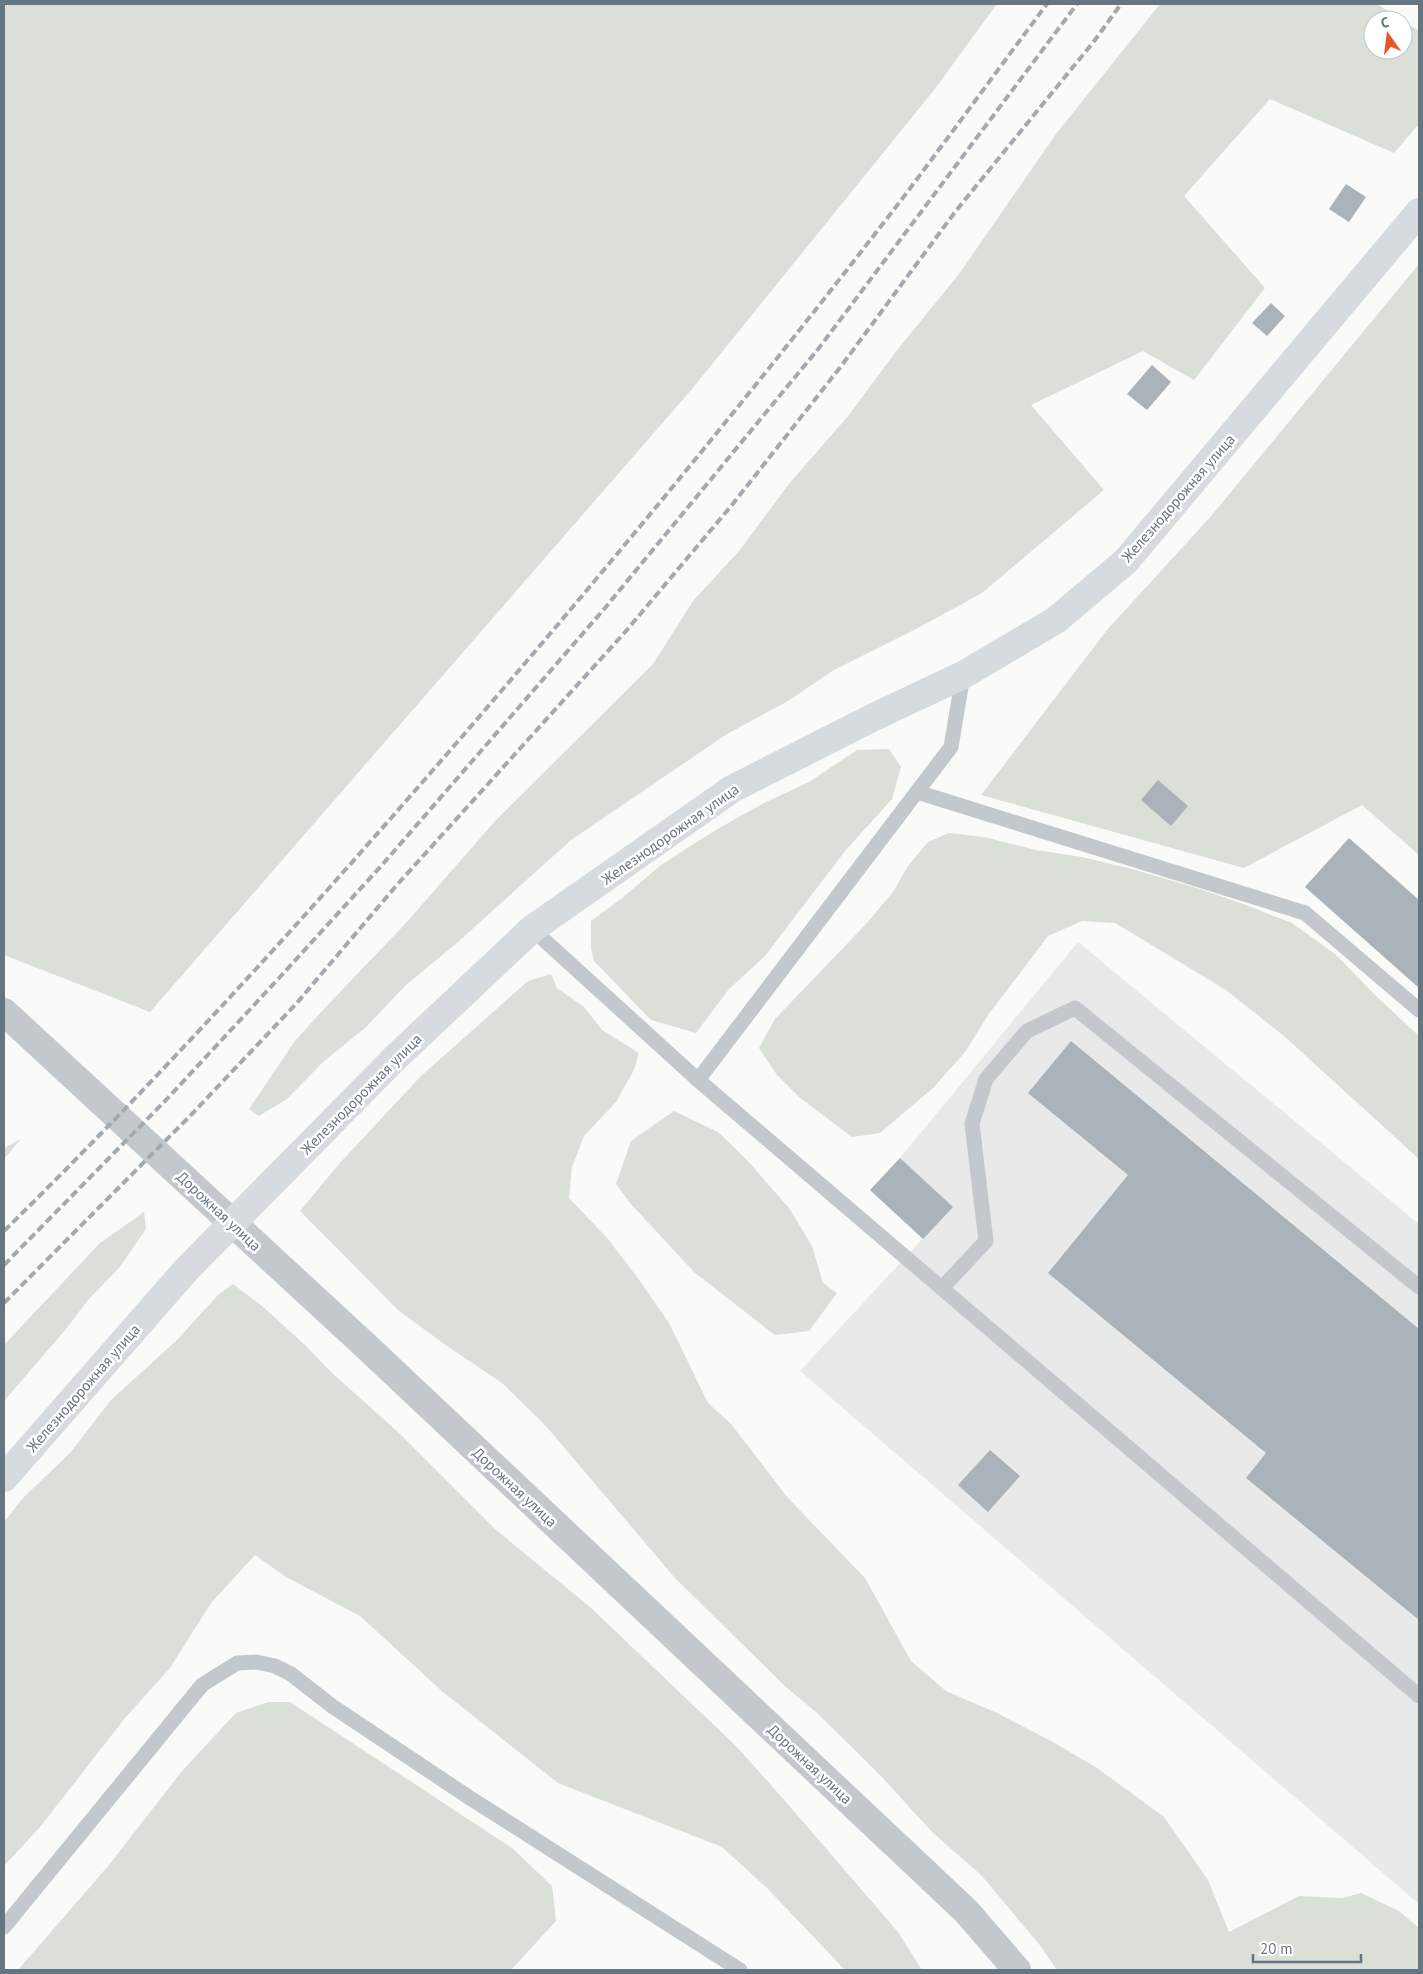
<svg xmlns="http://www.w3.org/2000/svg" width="1423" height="1974" font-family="'PT Sans',sans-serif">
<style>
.built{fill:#e8e9e9}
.green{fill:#dadfd7}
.building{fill:#aab3b9}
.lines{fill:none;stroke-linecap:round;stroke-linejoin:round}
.lane{stroke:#c3c8cc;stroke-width:15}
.street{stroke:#c3c8cc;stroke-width:28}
.secondary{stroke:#d6dbdf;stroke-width:28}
.rail{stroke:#a2aab0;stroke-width:4;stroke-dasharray:8 4;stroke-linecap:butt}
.labels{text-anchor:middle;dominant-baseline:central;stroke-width:5;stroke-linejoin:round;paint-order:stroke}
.street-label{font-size:15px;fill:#657683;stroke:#fff}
</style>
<rect width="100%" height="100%" fill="#fafaf8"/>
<path class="built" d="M1078 942 1419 1224V1904L800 1371 952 1207 900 1158Z"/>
<g class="green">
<path d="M4 4H997L934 90 692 389 150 1012 4 955Z"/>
<path d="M1160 4H1377L1402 20H1373V50H1403V21L1419 31V124L1394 153 1270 99 1184 196 1265 288 1194 380 1143 351 1031 405 1104 490 982 593 916 629 834 670 788 701 727 734 571 840 458 942 406 985 366 1027 323 1062 287 1099 259 1116 249 1109 295 1041 322 1011 406 923 496 820 653 664 693 601 740 550 788 485 849 415 894 354 959 274 1056 134Z"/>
<path d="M1419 264V855L1362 805 1244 868 981 795 1107 630 1212 515Z"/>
<path d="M889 749 901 767 892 799 845 851 765 956 729 989 696 1033 651 1020 594 961 591 949V921L621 899 661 865 714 831 764 803 809 782 857 750Z"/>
<path d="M949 833 984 837 1036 850 1082 857 1132 869 1200 889 1246 905 1292 923 1335 954 1376 996 1419 1036V1159L1284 1036 1226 990 1115 923 1082 921 1048 936 988 1015 966 1051 933 1088 880 1133 852 1137 799 1097 777 1075 759 1048 775 1019 866 924 893 892 908 866 928 842Z"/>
<path d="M551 974 557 988 584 1007 602 1030 639 1053 634 1070 616 1102 584 1136 572 1167 569 1198 608 1239 637 1277 669 1323 708 1403 731 1424 788 1498 865 1578 911 1661 946 1691 997 1713 1051 1741 1097 1768 1164 1817 1208 1880 1229 1932 1299 1896 1343 1898 1361 1893 1399 1911 1419 1928V1970H1057L1039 1944 981 1875 932 1832 881 1776 816 1712 786 1687 675 1578 545 1425 502 1383 447 1346 398 1310 300 1211 339 1164 420 1077 528 981Z"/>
<path d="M674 1111 718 1132 746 1159 789 1208 812 1246 823 1283 837 1293 809 1331 775 1335 694 1272 630 1203 616 1184 631 1141Z"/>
<path d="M21 1139 4 1159V1148Z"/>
<path d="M144 1212 146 1229 119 1268 88 1300 66 1329 4 1401V1345L100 1243Z"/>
<path d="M233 1284 262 1306 305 1345 331 1372 399 1433 495 1529 590 1607 736 1746 786 1802 898 1932 922 1970H845L767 1888 722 1847 558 1783 443 1692 360 1616 286 1577 255 1555 211 1603 170 1668 125 1718 40 1827 4 1866V1522L24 1497 70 1453 111 1400 177 1340 218 1295Z"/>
<path d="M269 1702H290L512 1848 552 1886 556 1921 511 1970H18L109 1865 182 1771 236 1713Z"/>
</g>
<g class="building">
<path d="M1346 184 1366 197 1349 222 1329 209Z"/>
<path d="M1271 303 1285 316 1267 336 1252 323Z"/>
<path d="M1152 365 1171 382 1147 410 1127 394Z"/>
<path d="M1158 780 1188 806 1171 826 1141 800Z"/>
<path d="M1349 838 1419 900V988L1305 887Z"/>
<path d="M1071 1041 1419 1329V1620L1246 1478 1266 1453 1048 1273 1128 1175 1028 1093Z"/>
<path d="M900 1158 953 1207 923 1239 870 1190Z"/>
<path d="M990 1450 1020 1476 988 1512 958 1485Z"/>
</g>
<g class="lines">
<g class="lane">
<path d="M917 792 1305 913 1419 1010"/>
<path d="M532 929 698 1080 1419 1696"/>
<path d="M698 1080 951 747 963 675"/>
<path d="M942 1288 986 1241 972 1124 986 1079 1027 1031 1075 1008 1419 1287"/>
<path d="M4 1927 202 1685 237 1663 256 1662 275 1666 291 1674 332 1706 470 1798 740 1970"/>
</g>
<path class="street" d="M4 1012 368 1348 966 1911 1017 1970"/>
<path class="secondary" d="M4 1478 186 1270 395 1058 532 929 732 789 874 717 963 675 1056 620 1126 561 1419 212"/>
<g class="rail">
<path d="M4 1231C156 1082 300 923 440 762 599 579 754 391 902 199 951 134 999 68 1047 4"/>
<path d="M4 1265 166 1100 280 977 382 865 605 608 819 348 1077 4"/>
<path d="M4 1303 190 1116 296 1004 396 886 626 631 732 505 842 365 955 212 1095 40 1121 4"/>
</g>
</g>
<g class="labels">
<g class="street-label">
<text transform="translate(1178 498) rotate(-49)">Железнодорожная улица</text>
<text transform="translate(670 834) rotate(-35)">Железнодорожная улица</text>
<text transform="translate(361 1094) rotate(-45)">Железнодорожная улица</text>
<text transform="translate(219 1211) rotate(43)">Дорожная улица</text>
<text transform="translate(83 1388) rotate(-49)">Железнодорожная улица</text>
<text transform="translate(515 1487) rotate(43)">Дорожная улица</text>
<text transform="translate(810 1764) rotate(43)">Дорожная улица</text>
</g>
</g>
<rect width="1423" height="1974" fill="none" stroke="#657683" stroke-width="10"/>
<g transform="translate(1388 35) rotate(346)"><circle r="24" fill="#ffffff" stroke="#c1c8cd"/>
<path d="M0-4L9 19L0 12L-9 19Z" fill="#e4572e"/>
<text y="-8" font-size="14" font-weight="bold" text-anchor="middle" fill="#657683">С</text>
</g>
<path d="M1253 1954v8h108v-8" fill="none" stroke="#657683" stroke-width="2.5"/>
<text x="1260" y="1954" font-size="15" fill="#657683" stroke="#ffffff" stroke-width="4" paint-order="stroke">20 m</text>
</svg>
